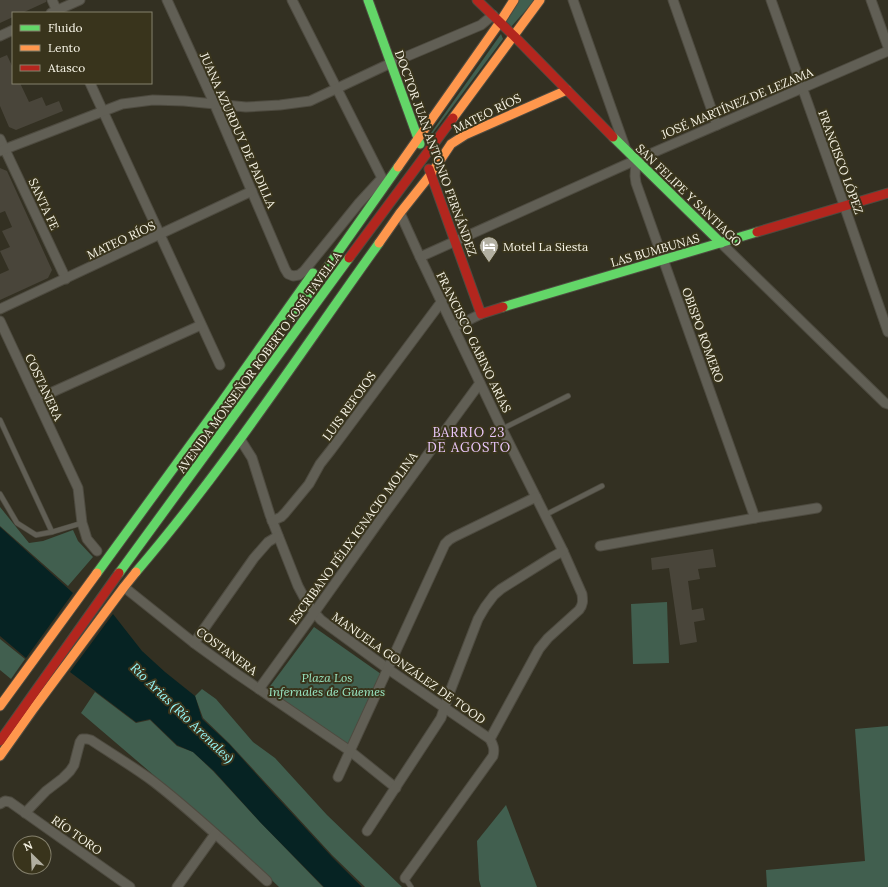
<svg xmlns="http://www.w3.org/2000/svg" width="888" height="887" font-family="Lora,serif">
<style>
.green{fill:#415f4f}
.water{fill:#062323}
.building{fill:#49453a}
.lines{fill:none;stroke-linecap:round;stroke-linejoin:round}
.lane-casing{stroke:#4e4b40;stroke-width:6}
.street-casing{stroke:#4e4b40;stroke-width:11}
.fast-casing{stroke:#4e4b40;stroke-width:11}
.slow-casing{stroke:#4e4b40;stroke-width:11}
.jam-casing{stroke:#4e4b40;stroke-width:11}
.lane{stroke:#615f55;stroke-width:4.5}
.street{stroke:#615f55;stroke-width:9}
.fast{stroke:#63d668;stroke-width:9}
.slow{stroke:#ff974d;stroke-width:9}
.jam{stroke:#b3261e;stroke-width:9}
.labels{text-anchor:middle;dominant-baseline:central;stroke-width:4;stroke-linejoin:round;paint-order:stroke}
.street-label{font-size:12px;fill:#f7f4e6;stroke:#39341c}
.poi-label{font-size:12px;fill:#f7f4e6;stroke:#39341c;text-anchor:start}
.park-label{font-size:12px;font-style:italic;fill:#9beac6;stroke:#39341c}
.neighbourhood-label{font-size:13px;letter-spacing:1px;fill:#ebc8fc;stroke:#39341c}
.water-label{font-size:13px;font-style:italic;fill:#97f8f8;stroke:#39341c}
</style>
<rect width="100%" height="100%" fill="#333022"/>
<g class="green">
<path d="M517 0H535L510 28 504 19Z"/>
<path d="M501 34 503 39 427 141 426 140Z"/>
<path d="M0 507 29 543 43 541 73 530 78 541 93 557 68 586 0 526Z"/>
<path d="M667 602 669 663 633 664 631 604Z"/>
<path d="M314 627 381 674 347 746 268 689Z"/>
<path d="M0 639 25 659 11 679 0 670Z"/>
<path d="M202 689 216 699 253 742 275 758 327 815 402 887H365L332 855 229 743 203 718 195 696Z"/>
<path d="M95 692 136 723 150 720 177 746 193 752 213 771 260 822 323 887H279L232 842 81 713Z"/>
<path d="M888 726V887H767L766 870 865 861 855 729Z"/>
<path d="M506 805 537 887H481L479 880 477 841Z"/>
</g>
<g class="water">
<path d="M0 527 73 593 26 658 0 636Z"/>
<path d="M113 614 142 651 165 672 195 696 202 719 229 744 273 793 332 857 362 887H324L260 822 214 771 193 752 177 745 150 719 136 722 70 672Z"/>
</g>
<g class="building">
<path d="M0 0H46V2L22 13H13V17L0 23Z"/>
<path d="M7 55 13 68V83H20L29 102 42 97 46 106 59 101 63 111 16 130 9 127 0 106V58Z"/>
<path d="M0 168 7 171 52 270 48 278 0 300V274L9 270 0 251 10 247 2 231 12 227 5 211 0 213Z"/>
<path d="M713 549 716 567 698 569 700 579 688 581 692 610 703 608 705 620 694 622 697 642 680 645 669 568 652 570 651 558Z"/>
</g>
<g class="lines">
<defs>
<g id="lane">
<path d="M0 420 52 532"/>
<path d="M502 429 568 396"/>
<path d="M0 494 17 523 36 535 52 532 82 523"/>
<path d="M545 515 602 486"/>
<path d="M405 878 411 887"/>
</g>
<g id="street">
<path d="M52 0 58 13"/>
<path d="M167 0 214 103 285 269 288 274 293 276 299 275 304 271 359 203 382 178 292 0"/>
<path d="M573 0 625 147"/>
<path d="M673 0 717 125"/>
<path d="M771 0 844 205 888 332"/>
<path d="M871 0 888 47"/>
<path d="M51 13 80 0"/>
<path d="M0 36 13 30"/>
<path d="M90 83 220 365"/>
<path d="M0 139 66 279"/>
<path d="M0 151 122 104 153 100 184 101 246 107 280 105 310 101 391 63 481 25 493 15"/>
<path d="M636 160 635 176 636 183 755 518"/>
<path d="M400 213 420 257 502 429 563 551 582 594C583 601 583 605 579 610L548 638 539 649 490 739C493 745 495 749 493 756L405 878"/>
<path d="M721 243 885 403 888 404"/>
<path d="M420 257 636 160 888 51"/>
<path d="M0 309 252 191"/>
<path d="M0 321 78 488 82 523 84 529 87 539 97 551"/>
<path d="M454 327 481 314"/>
<path d="M37 399 201 325"/>
<path d="M240 439 252 458 270 515 298 586C304 598 311 610 321 620L388 669 490 739"/>
<path d="M272 521 281 517 285 513 309 484 320 464 331 450 442 301"/>
<path d="M600 546 755 518 817 508"/>
<path d="M124 587 194 643 237 674 350 751 396 788"/>
<path d="M194 643 254 558 268 542 278 536"/>
<path d="M259 689 314 613 385 513 480 383"/>
<path d="M338 777 445 544 449 540 454 537 536 497"/>
<path d="M0 804 5 801 10 802 130 887"/>
<path d="M25 813 46 791 63 778 70 771 74 765 80 742 82 739H87L91 740C112 754 134 767 154 782 194 813 230 847 267 881"/>
<path d="M367 831 441 718 449 694 478 619 485 607 494 595 501 589 552 557 563 551"/>
<path d="M177 887 215 834"/>
</g>
<g id="fast">
<path d="M368 0 420 144"/>
<path d="M613 137 721 243"/>
<path d="M503 307 757 232"/>
<path d="M293 316 398 167"/>
<path d="M136 572C225 468 300 353 379 243"/>
<path d="M97 573 221 403 313 273"/>
<path d="M119 573 349 258"/>
</g>
<g id="slow">
<path d="M453 118 540 0"/>
<path d="M398 167 500 22 514 0"/>
<path d="M379 243 400 213 431 174 451 144 465 135 567 90"/>
<path d="M0 706 97 573"/>
<path d="M0 756 34 708 124 587 136 572"/>
</g>
<g id="jam">
<path d="M477 0 514 36 613 137"/>
<path d="M429 169 481 314 503 307"/>
<path d="M757 232 888 193"/>
<path d="M349 258 453 118"/>
<path d="M0 741 119 573"/>
</g>
</defs>
<use href="#lane" class="lane-casing"/>
<use href="#street" class="street-casing"/>
<use href="#fast" class="fast-casing"/>
<use href="#slow" class="slow-casing"/>
<use href="#jam" class="jam-casing"/>
<use href="#lane" class="lane"/>
<use href="#street" class="street"/>
<use href="#fast" class="fast"/>
<use href="#slow" class="slow"/>
<use href="#jam" class="jam"/>
</g>
<defs>
<symbol id="hotel-pin" viewBox="-11 -11 22 30"><path d="M0 17L-7.5 6A9.5 9.5 0 1 1 7.5 6Z" fill="#b2afa1" stroke="#39341c"/><path d="M-6-4.5h1.5V1H6V5H4.5V3h-9V5H-6ZM-4 0a1.8 1.8 0 1 1 3.6 0ZM.5 0V-2.5h3Q6-2.5 6 0Z" fill="#fff"/></symbol>
</defs>
<g fill-rule="evenodd">
<use href="#hotel-pin" x="478" y="235" width="22" height="30"/>
</g>
<g class="labels">
<g class="street-label">
<text transform="translate(737 103) rotate(-23)">JOSÉ MARTÍNEZ DE LEZAMA</text>
<text transform="translate(487 113) rotate(-26)">MATEO RÍOS</text>
<text transform="translate(238 130) rotate(66)">JUANA AZURDUY DE PADILLA</text>
<text transform="translate(436 153) rotate(70)">DOCTOR JUAN ANTONIO FERNÁNDEZ</text>
<text transform="translate(841 162) rotate(70)">FRANCISCO LÓPEZ</text>
<text transform="translate(689 195) rotate(44)">SAN FELIPE Y SANTIAGO</text>
<text transform="translate(44 204) rotate(65)">SANTA FE</text>
<text transform="translate(121 240) rotate(-25)">MATEO RÍOS</text>
<text transform="translate(655 250) rotate(-16)">LAS BUMBUNAS</text>
<text transform="translate(703 335) rotate(70)">OBISPO ROMERO</text>
<text transform="translate(474 342) rotate(64)">FRANCISCO GABINO ARIAS</text>
<text transform="translate(259 362) rotate(-54)">AVENIDA MONSEÑOR ROBERTO JOSÉ TAVELLA</text>
<text transform="translate(44 387) rotate(65)">COSTANERA</text>
<text transform="translate(349 406) rotate(-54)">LUIS REFOJOS</text>
<text transform="translate(353 538) rotate(-54)">ESCRIBANO FÉLIX IGNACIO MOLINA</text>
<text transform="translate(227 651) rotate(36)">COSTANERA</text>
<text transform="translate(409 668) rotate(35)">MANUELA GONZÁLEZ DE TOOD</text>
<text transform="translate(77 835) rotate(35)">RÍO TORO</text>
</g>
<g class="poi-label">
<text x="503" y="246">Motel La Siesta</text>
</g>
<g class="park-label">
<text x="327" y="677">Plaza Los<tspan x="327" dy="14">Infernales de Güemes</tspan></text>
</g>
<g class="neighbourhood-label">
<text x="469" y="432">BARRIO 23<tspan x="469" dy="15">DE AGOSTO</tspan></text>
</g>
<g class="water-label">
<text transform="translate(182 713) rotate(44)">Río Arias (Río Arenales)</text>
</g>
</g>
<rect x="12" y="12" width="140" height="72" fill="#39341c" stroke="#85816d"/>
<rect x="20" y="25" width="20" height="6" fill="#63d668" stroke="#85816d"/>
<text x="48" y="32" font-size="12" fill="#f7f4e6">Fluido</text>
<rect x="20" y="45" width="20" height="6" fill="#ff974d" stroke="#85816d"/>
<text x="48" y="52" font-size="12" fill="#f7f4e6">Lento</text>
<rect x="20" y="65" width="20" height="6" fill="#b3261e" stroke="#85816d"/>
<text x="48" y="72" font-size="12" fill="#f7f4e6">Atasco</text>
<g transform="translate(32 855) rotate(336)"><circle r="19" fill="#39341c" stroke="#85816d"/>
<path d="M0-3L7 15L0 10L-7 15Z" fill="#b2afa1"/>
<text y="-6" font-size="11" font-weight="bold" text-anchor="middle" fill="#f7f4e6">N</text>
</g>
</svg>
